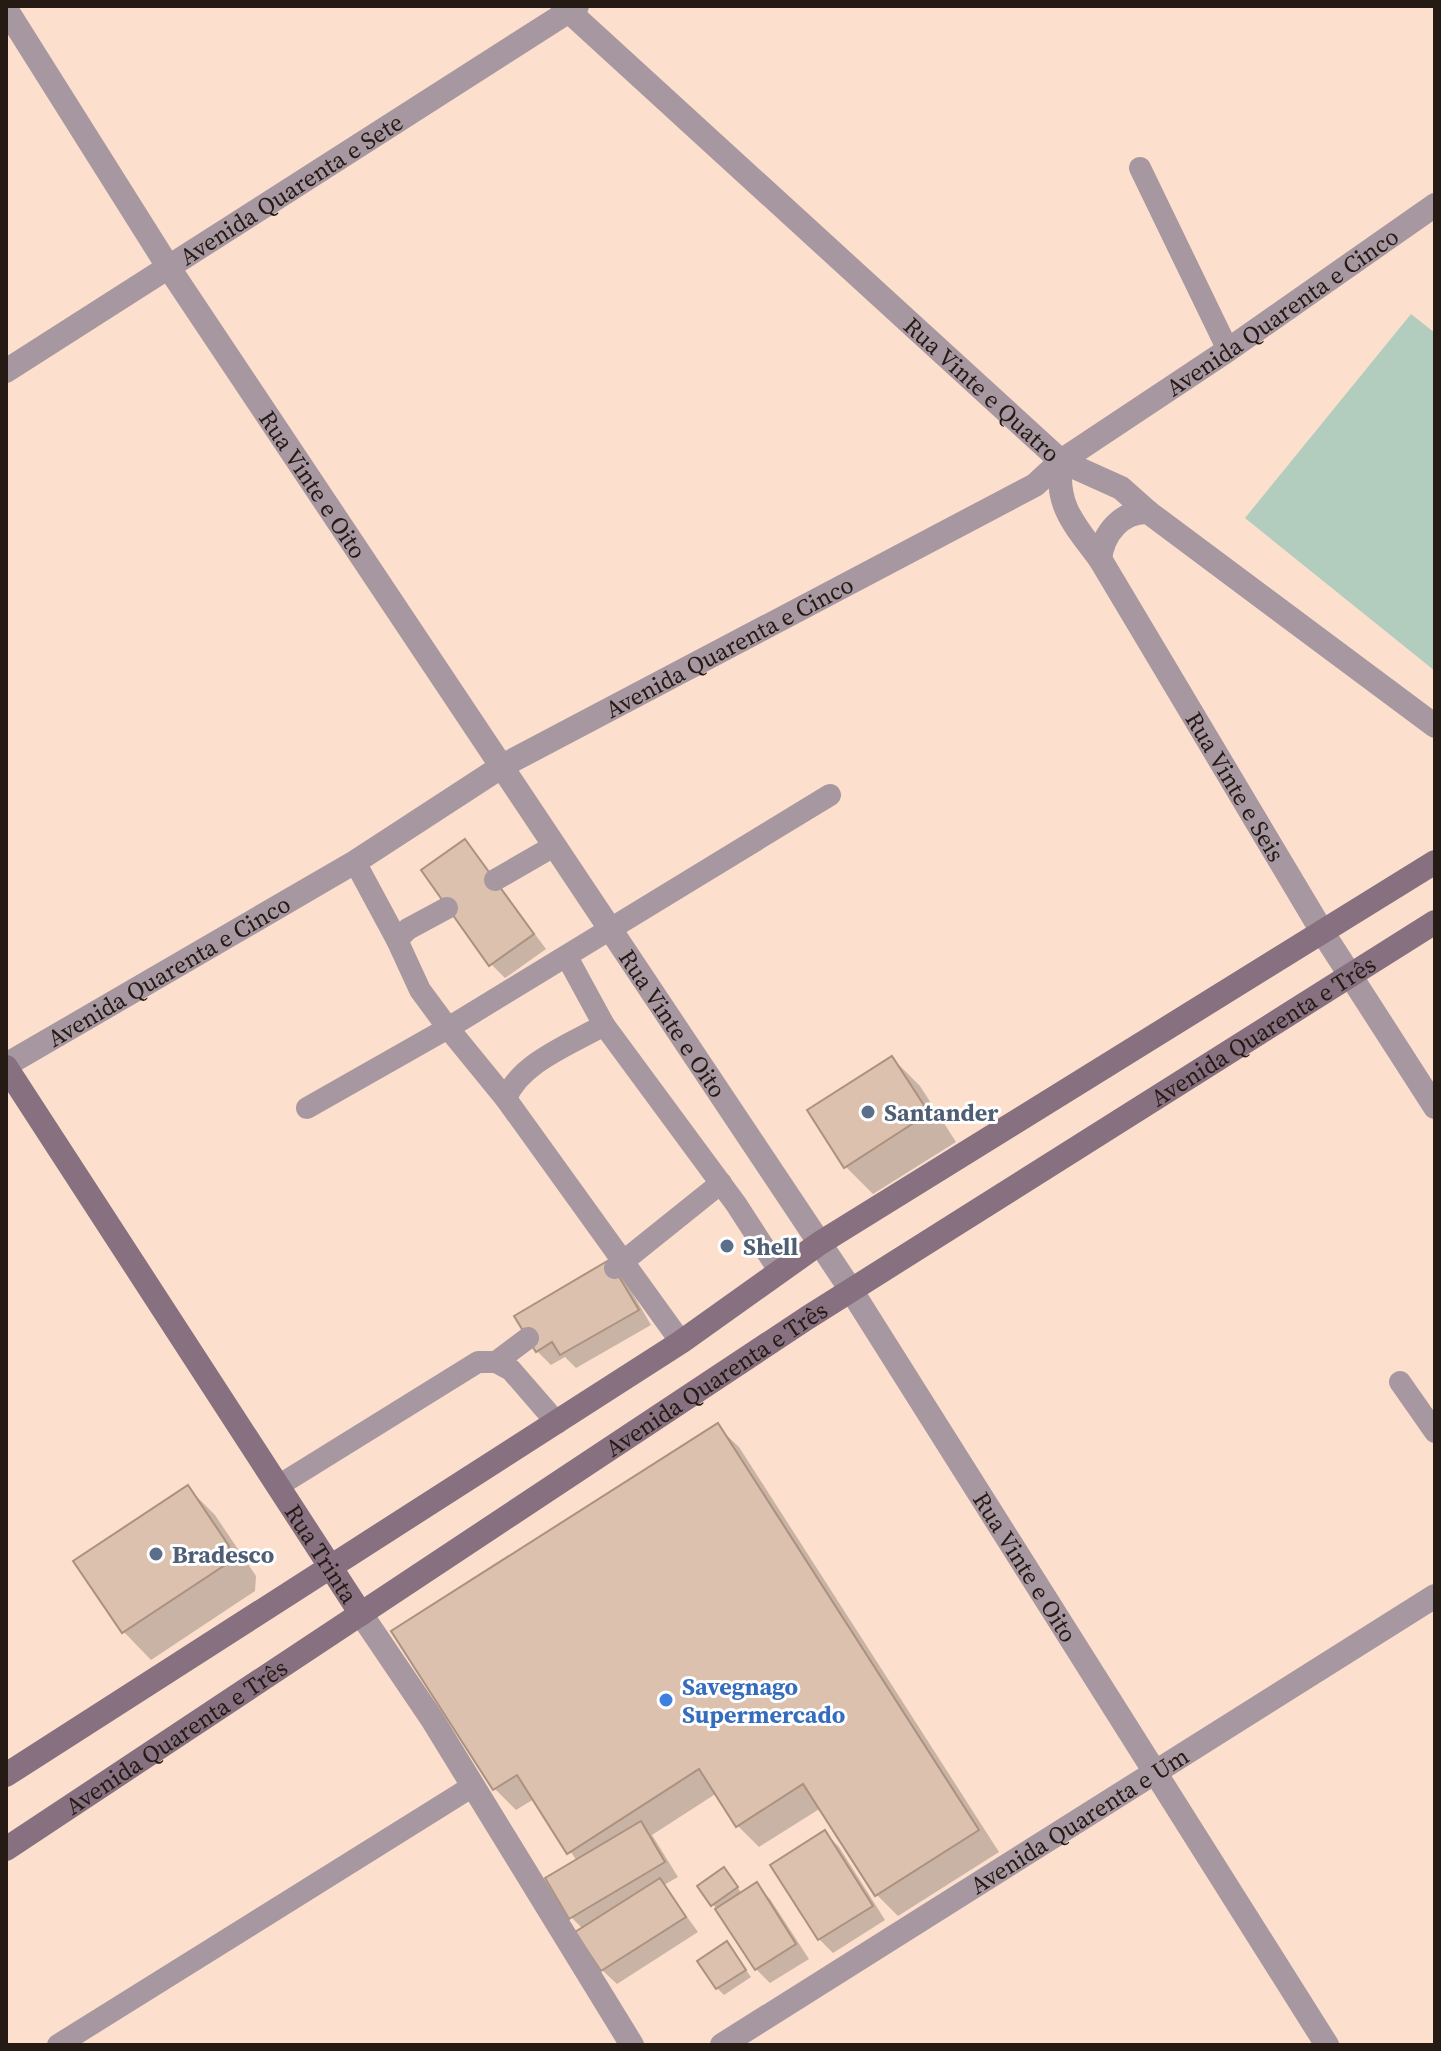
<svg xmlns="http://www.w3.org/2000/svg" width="1441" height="2051" font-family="'Source Serif 4',serif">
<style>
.green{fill:#b2cdbd}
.shadow{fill:#0003}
.building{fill:#dcc1ae;stroke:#ab917f;stroke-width:2}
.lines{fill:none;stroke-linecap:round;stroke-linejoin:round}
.lane{stroke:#a797a1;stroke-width:22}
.street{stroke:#a797a1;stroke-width:24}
.secondary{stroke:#877180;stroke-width:24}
.service-dot{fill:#5c6f8a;stroke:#fff;stroke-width:3}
.shop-dot{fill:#3f7fe0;stroke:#fff;stroke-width:3}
.labels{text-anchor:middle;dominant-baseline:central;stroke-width:6;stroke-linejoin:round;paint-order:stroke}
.street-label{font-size:24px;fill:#251b14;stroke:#fff}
.service-label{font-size:24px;font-weight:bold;fill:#4e5e75;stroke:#fff;text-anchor:start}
.shop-label{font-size:24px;font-weight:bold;fill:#366cbe;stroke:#fff;text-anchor:start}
</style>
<rect width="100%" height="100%" fill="#fce0cd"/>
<path class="green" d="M1411 314 1435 333V671L1245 518Z"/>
<g class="shadow">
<path d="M465 841 546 949 505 978 491 964Z"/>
<path d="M892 1058 920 1086 956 1142 873 1194 846 1167Z"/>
<path d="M609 1262 623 1277 651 1325 576 1368 565 1357 551 1365 537 1351Z"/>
<path d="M717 1426 739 1447 999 1852 898 1916 877 1895 821 1808 759 1847 738 1826 717 1793 652 1835 678 1877 664 1885 698 1932 617 1984 602 1970 583 1929 571 1917 577 1861 534 1799 516 1810 495 1789 394 1632Z"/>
<path d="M187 1487 215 1515 256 1576 255 1591 151 1660 124 1632 76 1562Z"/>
<path d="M825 1833 839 1847 885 1920 833 1953 819 1939Z"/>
<path d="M731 1877 742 1894 756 1885 770 1899 809 1959 770 1983 756 1969 713 1904Z"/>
<path d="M726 1943 751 1977 724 1995 717 1988Z"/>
</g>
<g class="building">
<path d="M465 839 534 934 489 966 421 870Z"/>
<path d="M892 1056 929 1113 844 1168 807 1110Z"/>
<path d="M609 1260 639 1310 560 1355 552 1342 536 1352 514 1316Z"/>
<path d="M718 1423 979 1830 875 1896 803 1784 736 1827 699 1769 567 1854 517 1775 493 1790 391 1631Z"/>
<path d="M188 1485 229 1546 228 1563 122 1633 73 1561Z"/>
<path d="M641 1821 665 1862 569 1919 545 1878Z"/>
<path d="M825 1830 873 1906 818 1940 770 1865Z"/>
<path d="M724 1867 738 1887 711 1906 697 1886Z"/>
<path d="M660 1878 686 1917 601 1971 575 1932Z"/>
<path d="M757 1882 796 1944 755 1970 715 1909Z"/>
<path d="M727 1941 746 1970 716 1989 697 1961Z"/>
</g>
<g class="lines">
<g class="lane">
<path d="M1140 168 1228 350"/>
<path d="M355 862 397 940 408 929 447 908"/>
<path d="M495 880 554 846"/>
<path d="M397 940 420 990 448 1028 830 795"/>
<path d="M567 957 604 1025 736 1204 780 1272"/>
<path d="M604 1025C573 1043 519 1063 506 1099L681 1342"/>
<path d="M307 1108 448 1028 506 1099"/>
<path d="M615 1268 721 1183"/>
<path d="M496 1362 528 1338"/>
<path d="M1400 1382 1435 1432"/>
<path d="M278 1486 478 1362H496L511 1370 557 1423"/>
<path d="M58 2045 473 1786"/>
</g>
<g class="street">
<path id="s1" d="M563 6 1061 461 1121 488 1148 512 1435 726"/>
<path id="s2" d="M6 9 169 268 851 1290 1327 2045"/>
<path id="s3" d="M6 371 577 6"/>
<path id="s4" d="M1061 461C1055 506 1074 524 1100 559L1323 933 1435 1107"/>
<path d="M1100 559C1103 534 1121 511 1148 512"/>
<path id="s5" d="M6 1065 355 862 504 765 1035 485 1061 461 1228 350 1435 205"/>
<path d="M361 1614 432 1719 632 2045"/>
<path id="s6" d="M722 2045 1435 1596"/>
</g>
<g class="secondary">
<path id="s7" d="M6 1067 361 1614"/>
<path d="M6 1775 681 1342 820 1243 1435 862"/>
<path id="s8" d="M6 1849 807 1318 1435 922"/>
</g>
</g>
<g class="service-dot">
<circle cx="868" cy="1112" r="8"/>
<circle cx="727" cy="1246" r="8"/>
<circle cx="156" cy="1554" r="8"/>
</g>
<circle class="shop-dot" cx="666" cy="1700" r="8"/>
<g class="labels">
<g class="street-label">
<text stroke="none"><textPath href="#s3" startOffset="338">Avenida Quarenta e Sete</textPath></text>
<text stroke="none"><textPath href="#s5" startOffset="1484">Avenida Quarenta e Cinco</textPath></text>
<text stroke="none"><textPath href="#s1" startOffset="568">Rua Vinte e Quatro</textPath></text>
<text stroke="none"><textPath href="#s2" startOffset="566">Rua Vinte e Oito</textPath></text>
<text stroke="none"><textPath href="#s5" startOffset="836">Avenida Quarenta e Cinco</textPath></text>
<text stroke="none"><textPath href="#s4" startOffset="374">Rua Vinte e Seis</textPath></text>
<text stroke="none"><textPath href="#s5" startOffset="188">Avenida Quarenta e Cinco</textPath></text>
<text stroke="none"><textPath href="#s2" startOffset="1214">Rua Vinte e Oito</textPath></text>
<text stroke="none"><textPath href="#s8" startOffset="1500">Avenida Quarenta e Três</textPath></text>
<text stroke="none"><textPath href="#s8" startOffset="852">Avenida Quarenta e Três</textPath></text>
<text stroke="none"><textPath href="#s7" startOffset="580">Rua Trinta</textPath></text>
<text stroke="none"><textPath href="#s2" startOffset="1862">Rua Vinte e Oito</textPath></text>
<text stroke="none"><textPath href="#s8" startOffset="204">Avenida Quarenta e Três</textPath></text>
<text stroke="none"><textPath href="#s6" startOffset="422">Avenida Quarenta e Um</textPath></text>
</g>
<g class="service-label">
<text x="884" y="1112">Santander</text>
<text x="743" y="1246">Shell</text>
<text x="172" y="1554">Bradesco</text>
</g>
<g class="shop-label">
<text x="682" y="1686">Savegnago<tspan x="682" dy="28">Supermercado</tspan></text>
</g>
</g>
<rect width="1441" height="2051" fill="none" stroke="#251b14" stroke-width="16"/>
</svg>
